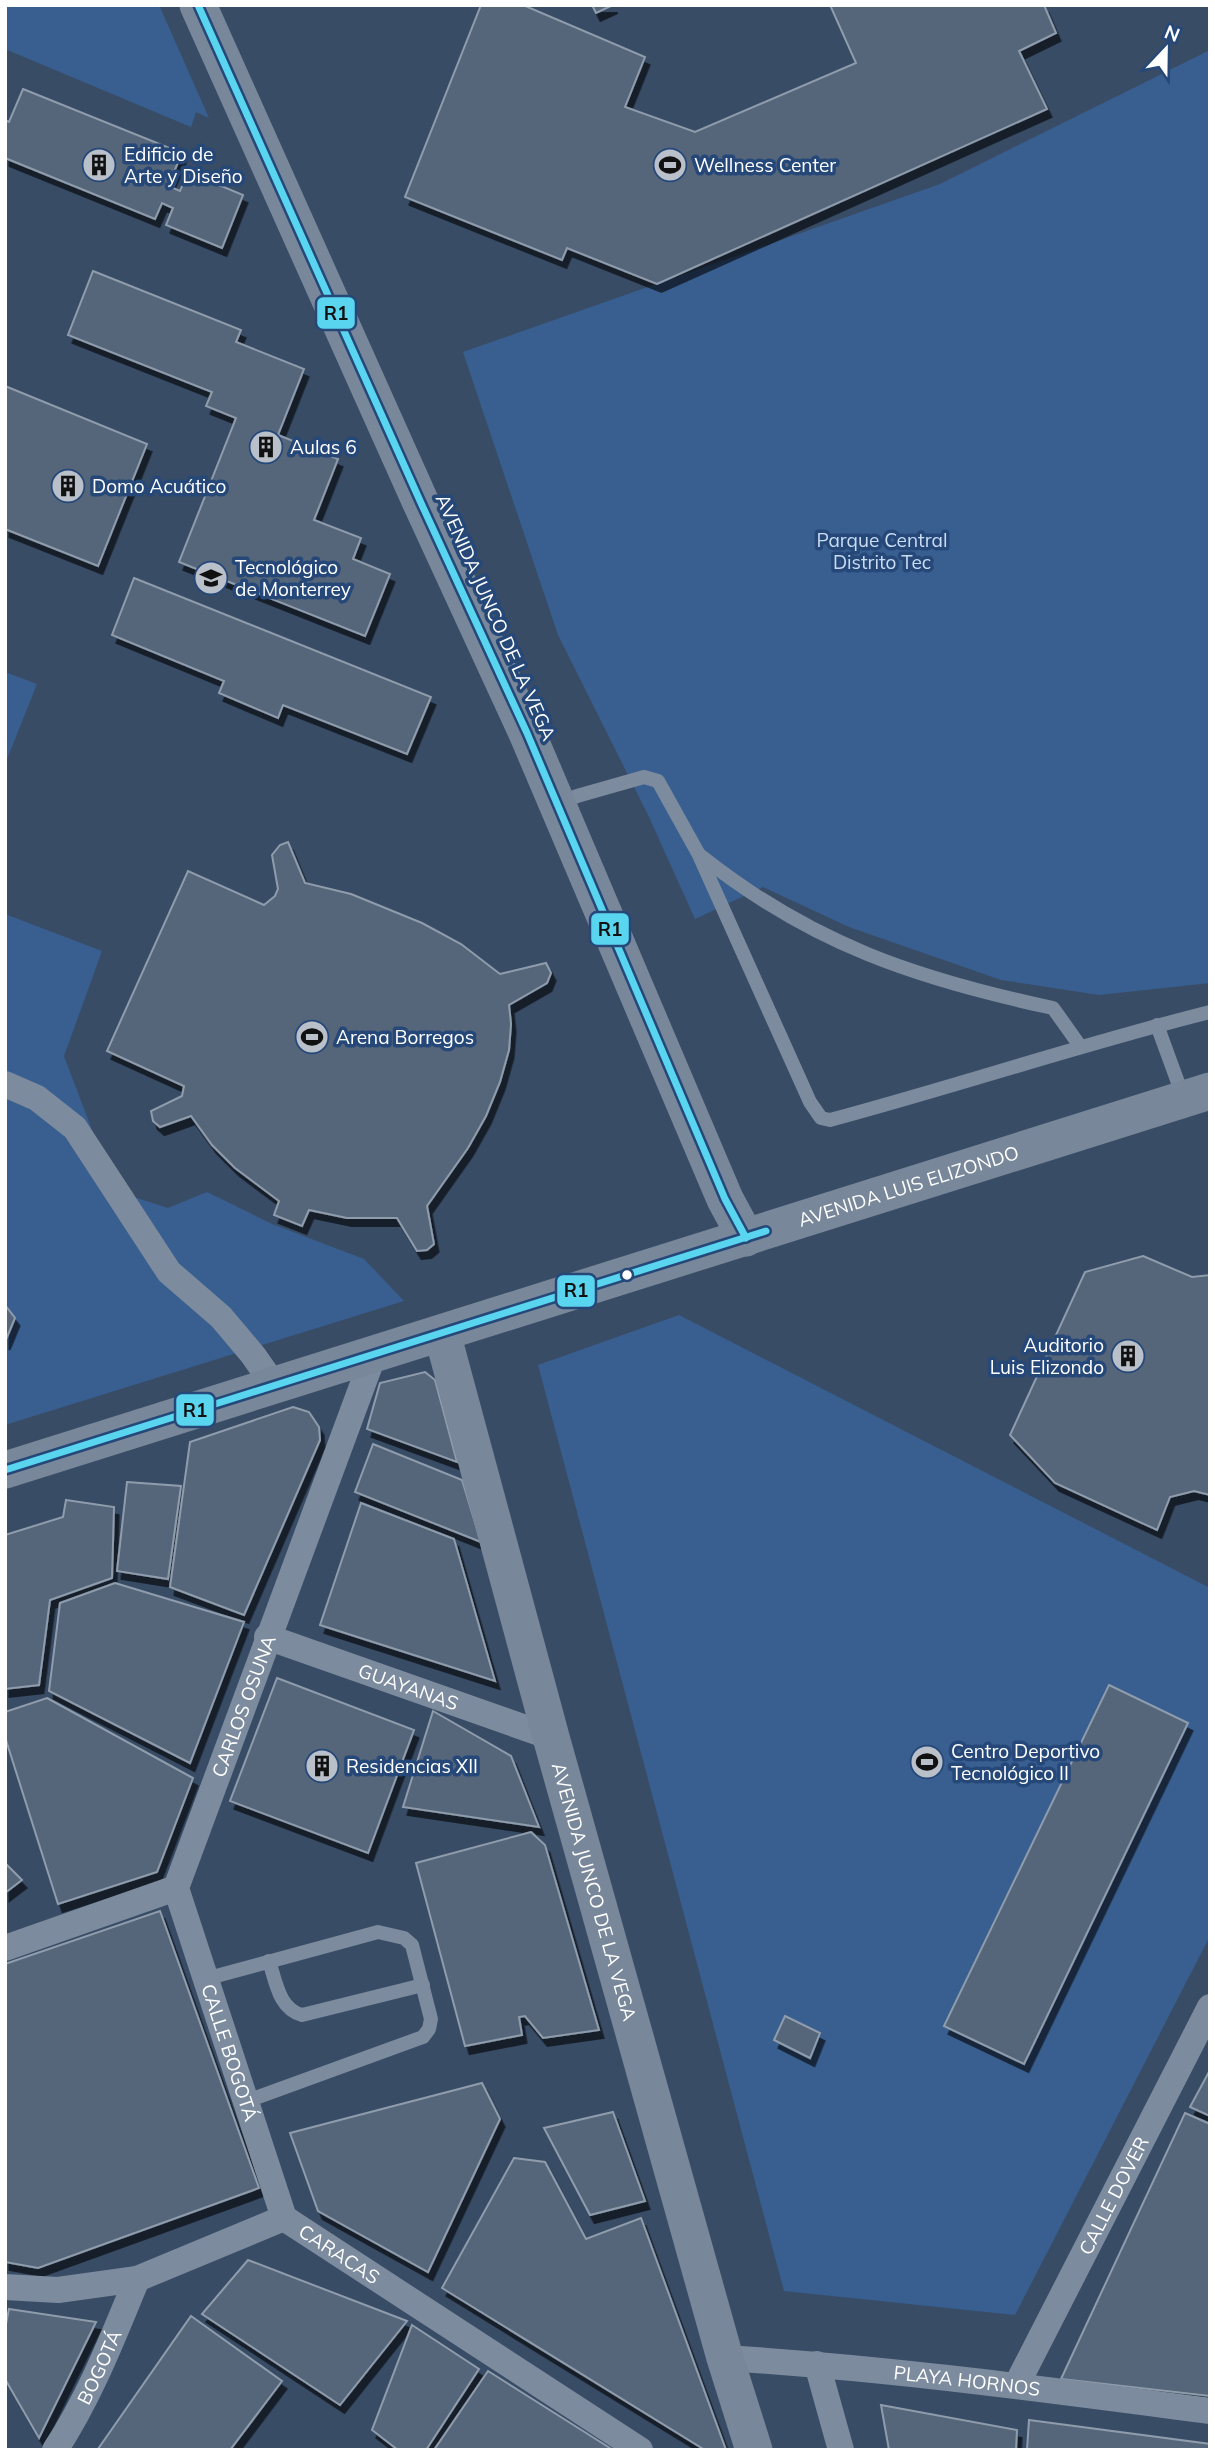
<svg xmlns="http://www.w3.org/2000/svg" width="1215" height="2455" font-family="Mulish,sans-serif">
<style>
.green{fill:#395f90}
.building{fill:#55657a;stroke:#8f9cac;stroke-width:2;filter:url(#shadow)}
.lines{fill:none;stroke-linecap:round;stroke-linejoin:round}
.lane{stroke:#7c8b9d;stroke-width:14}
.street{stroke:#7c8b9d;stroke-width:26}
.secondary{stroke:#788799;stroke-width:37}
.bus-1-casing{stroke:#254879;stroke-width:12}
.bus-1{stroke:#5ad5f0;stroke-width:7}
.bus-dot{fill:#fff;stroke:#254879;stroke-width:2.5}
.labels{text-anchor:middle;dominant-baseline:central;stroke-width:7;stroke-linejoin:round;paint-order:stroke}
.poi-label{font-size:19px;fill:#fff;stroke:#254879;text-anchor:start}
.park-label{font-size:19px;fill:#cadcf3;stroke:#254879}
.street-label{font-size:19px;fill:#fff;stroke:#254879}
.line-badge{stroke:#254879;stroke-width:2.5}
.pale-badge-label{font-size:19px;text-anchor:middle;font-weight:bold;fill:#111}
</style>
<defs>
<filter id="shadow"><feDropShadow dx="4.5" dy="8" stdDeviation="0" flood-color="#0009"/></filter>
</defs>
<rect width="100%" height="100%" fill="#384c66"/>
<g class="green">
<path d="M5 5H159L209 118 196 112 191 127 5 49Z"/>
<path d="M1210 50V983L1099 995 1001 980 849 927 763 887 695 919 649 817 558 635 463 352 940 184Z"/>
<path d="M5 672 37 684 5 764Z"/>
<path d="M5 914 102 951 64 1056 115 1191 168 1208 207 1192 272 1224 364 1259 404 1301 5 1425V1342L15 1318 5 1305Z"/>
<path d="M679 1315 1210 1588V1936L1015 2315 784 2291 538 1365Z"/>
</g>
<g class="building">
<path d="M481 5H523L645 57 625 107 695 132 856 63 830 5H1044L1056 33 1019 51 1047 109 657 284 567 248 562 260 405 197Z"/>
<path d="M592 5H613L596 13Z"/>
<path d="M23 89 182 153 168 186 180 191 188 172 243 195 222 248 166 225 173 208 162 203 155 219 5 158V120L9 122Z"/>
<path d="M93 271 241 330 236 342 304 369 278 435 338 459 314 520 361 538 353 559 390 574 365 636 179 562 236 418 206 406 212 392 68 335Z"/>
<path d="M5 386 147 444 98 566 5 529Z"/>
<path d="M134 578 431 697 407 754 283 705 278 718 219 693 224 681 112 635Z"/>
<path d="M288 842 305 883 351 894 422 923 461 944 500 974 546 963 551 973 547 983 509 1005 511 1024 509 1050 500 1082 486 1116 468 1148 427 1206 434 1244 427 1250 417 1251 397 1218H347L309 1210 302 1226 274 1215 279 1201 235 1168 212 1145 191 1116 160 1127 153 1121 151 1111 182 1096 184 1086 107 1051 188 871 264 905 275 896 278 889 272 855 280 845Z"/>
<path d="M1143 1256 1192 1277 1210 1275V1495L1194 1491 1170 1497 1157 1530 1055 1483 1010 1435 1085 1272Z"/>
<path d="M5 1305 15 1318 5 1342Z"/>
<path d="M425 1372 435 1380 457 1462 367 1429 380 1383Z"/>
<path d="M293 1407 309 1412 319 1427 320 1440 244 1615 170 1587 190 1442Z"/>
<path d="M373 1444 462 1480 481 1542 355 1492Z"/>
<path d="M127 1482 181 1486 168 1579 117 1571Z"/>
<path d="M66 1500 114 1507 112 1578 50 1600 39 1685 5 1689V1535L63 1517Z"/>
<path d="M361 1503 454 1539 495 1681 320 1625Z"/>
<path d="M115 1583 244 1622 190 1763 49 1691 60 1603Z"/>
<path d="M277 1678 414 1730 368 1853 230 1801Z"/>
<path d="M1109 1685 1188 1723 1024 2064 944 2026Z"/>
<path d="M47 1698 193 1778 157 1872 58 1904 5 1737V1712Z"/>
<path d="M433 1711 511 1756 539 1827 403 1807Z"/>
<path d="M531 1832 545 1845 599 2030 543 2038 525 2016 519 2017 522 2035 465 2046 416 1863Z"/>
<path d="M5 1863 22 1880 5 1893Z"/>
<path d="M160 1911 259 2188 38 2268 5 2262V1964Z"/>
<path d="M785 2016 820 2033 810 2058 774 2040Z"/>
<path d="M1210 2070V2116L1190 2107Z"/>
<path d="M482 2083 500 2119 428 2272 318 2211 290 2133Z"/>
<path d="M613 2112 645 2201 590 2215 544 2128Z"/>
<path d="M1185 2113 1210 2124V2396L1061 2379Z"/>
<path d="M514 2158 545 2162 586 2239 641 2218 726 2450H705L442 2288Z"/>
<path d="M248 2260 407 2321 340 2405 202 2314Z"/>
<path d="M9 2309 96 2322 39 2438 5 2379V2329Z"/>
<path d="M191 2316 282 2381 230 2450 98 2449Z"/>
<path d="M412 2325 479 2369 426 2450H398L372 2430Z"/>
<path d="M488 2371 613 2450H434Z"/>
<path d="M881 2405 1017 2430 1016 2450H889Z"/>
<path d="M1029 2420 1210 2444V2450H1027Z"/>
</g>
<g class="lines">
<g class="lane">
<path d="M559 804 577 796 644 777 658 781 698 853 810 1102 821 1118 830 1120C957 1086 1082 1044 1210 1012"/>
<path d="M701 856C812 944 917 979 1053 1008L1080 1046"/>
<path d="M1157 1025 1184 1099"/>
<path d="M269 1961C276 1982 279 2009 302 2015L423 1985"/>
<path d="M205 1979 378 1932 404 1938 412 1945 431 2019 429 2029 423 2037 247 2101"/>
</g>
<g class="street">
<path d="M5 1084 37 1098 75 1128 169 1272 221 1317 253 1355 274 1385"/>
<path id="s1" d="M267 1637 551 1737"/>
<path id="s2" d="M176 1888 374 1354"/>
<path id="s3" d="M176 1888 284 2218"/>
<path d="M5 1948 176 1888"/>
<path id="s4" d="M284 2218 640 2450"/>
<path d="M5 2287 58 2290 137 2279 284 2218"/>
<path id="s5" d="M725 2358C888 2368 1049 2390 1210 2411"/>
<path d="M817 2364 841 2450"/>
<path id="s6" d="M1016 2386 1210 2007"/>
<path id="s7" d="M55 2450C90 2397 113 2337 137 2279"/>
</g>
<g class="secondary">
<path d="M198 5 421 503 527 733 725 1199 746 1238"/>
<path id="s8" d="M442 1333 551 1737 725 2358 754 2450"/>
<path id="s9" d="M5 1470 1210 1091"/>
</g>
<defs>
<g id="bus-1">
<path d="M198 5 421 503 527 733 725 1199 746 1238"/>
<path d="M5 1470 766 1231"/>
</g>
</defs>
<use href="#bus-1" class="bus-1-casing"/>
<use href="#bus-1" class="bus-1"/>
</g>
<defs>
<symbol id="building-disc" viewBox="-11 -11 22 22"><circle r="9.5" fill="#b9c0c9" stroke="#254879"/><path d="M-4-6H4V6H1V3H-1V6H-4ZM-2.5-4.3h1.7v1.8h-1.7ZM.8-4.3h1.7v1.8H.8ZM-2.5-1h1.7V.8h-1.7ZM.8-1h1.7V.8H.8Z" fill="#111"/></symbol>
<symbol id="stadium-disc" viewBox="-11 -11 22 22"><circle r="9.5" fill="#b9c0c9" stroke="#254879"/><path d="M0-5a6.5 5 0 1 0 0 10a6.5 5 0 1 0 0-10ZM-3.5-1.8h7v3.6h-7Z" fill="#111"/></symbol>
<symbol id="university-disc" viewBox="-11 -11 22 22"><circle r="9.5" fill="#b9c0c9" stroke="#254879"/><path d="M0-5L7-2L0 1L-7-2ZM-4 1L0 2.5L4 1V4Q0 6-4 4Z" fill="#111"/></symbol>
</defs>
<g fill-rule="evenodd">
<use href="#building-disc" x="80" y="146" width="38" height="38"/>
<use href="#stadium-disc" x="651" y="146" width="38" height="38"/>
<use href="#building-disc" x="247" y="428" width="38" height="38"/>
<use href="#building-disc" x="49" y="467" width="38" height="38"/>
<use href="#university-disc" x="192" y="559" width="38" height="38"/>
<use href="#stadium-disc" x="293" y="1018" width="38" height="38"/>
<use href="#building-disc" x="1109" y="1337" width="38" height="38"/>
<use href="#stadium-disc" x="908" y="1743" width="38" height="38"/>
<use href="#building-disc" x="303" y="1747" width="38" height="38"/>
</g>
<circle class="bus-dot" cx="627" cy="1275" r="6"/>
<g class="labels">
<g class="poi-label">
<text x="124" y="154">Edificio de<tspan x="124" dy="22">Arte y Diseño</tspan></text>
<text x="694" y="165">Wellness Center</text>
<text x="290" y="447">Aulas 6</text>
<text x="92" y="486">Domo Acuático</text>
<text x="235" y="567">Tecnológico<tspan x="235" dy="22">de Monterrey</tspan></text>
<text x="336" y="1037">Arena Borregos</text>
<text x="1104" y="1345" text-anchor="end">Auditorio<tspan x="1104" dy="22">Luis Elizondo</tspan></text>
<text x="951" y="1751">Centro Deportivo<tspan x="951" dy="22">Tecnológico II</tspan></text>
<text x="346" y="1766">Residencias XII</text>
</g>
<g class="park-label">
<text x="882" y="540">Parque Central<tspan x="882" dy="22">Distrito Tec</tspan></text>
</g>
<g class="street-label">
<text transform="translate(496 617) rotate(66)">AVENIDA JUNCO DE LA VEGA</text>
<text stroke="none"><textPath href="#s9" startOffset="947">AVENIDA LUIS ELIZONDO</textPath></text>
<text stroke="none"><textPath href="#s1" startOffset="150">GUAYANAS</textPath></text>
<text stroke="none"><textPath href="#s2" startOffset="194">CARLOS OSUNA</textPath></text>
<text stroke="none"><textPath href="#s8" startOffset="579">AVENIDA JUNCO DE LA VEGA</textPath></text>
<text stroke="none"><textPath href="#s3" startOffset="173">CALLE BOGOTÁ</textPath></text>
<text stroke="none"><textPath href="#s6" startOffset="214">CALLE DOVER</textPath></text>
<text stroke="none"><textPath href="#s4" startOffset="66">CARACAS</textPath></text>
<text stroke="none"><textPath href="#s7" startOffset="94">BOGOTÁ</textPath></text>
<text stroke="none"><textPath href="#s5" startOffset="243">PLAYA HORNOS</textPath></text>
</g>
</g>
<g class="line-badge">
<rect x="316" y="296" width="40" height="34" rx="7" fill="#5ad5f0"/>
<rect x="590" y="912" width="40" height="34" rx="7" fill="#5ad5f0"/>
<rect x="556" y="1274" width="40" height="34" rx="7" fill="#5ad5f0"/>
<rect x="175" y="1393" width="40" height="34" rx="7" fill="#5ad5f0"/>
</g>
<g class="pale-badge-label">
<text x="336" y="320">R1</text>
<text x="610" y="936">R1</text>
<text x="576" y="1297">R1</text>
<text x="195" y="1417">R1</text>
</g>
<rect width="1215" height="2455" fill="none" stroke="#ffffff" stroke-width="14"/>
<g transform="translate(1166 49) rotate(22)" stroke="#254879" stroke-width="5" paint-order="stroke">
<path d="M0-5L12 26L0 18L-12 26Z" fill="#ffffff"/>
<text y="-10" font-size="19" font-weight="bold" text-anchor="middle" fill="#ffffff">N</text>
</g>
</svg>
